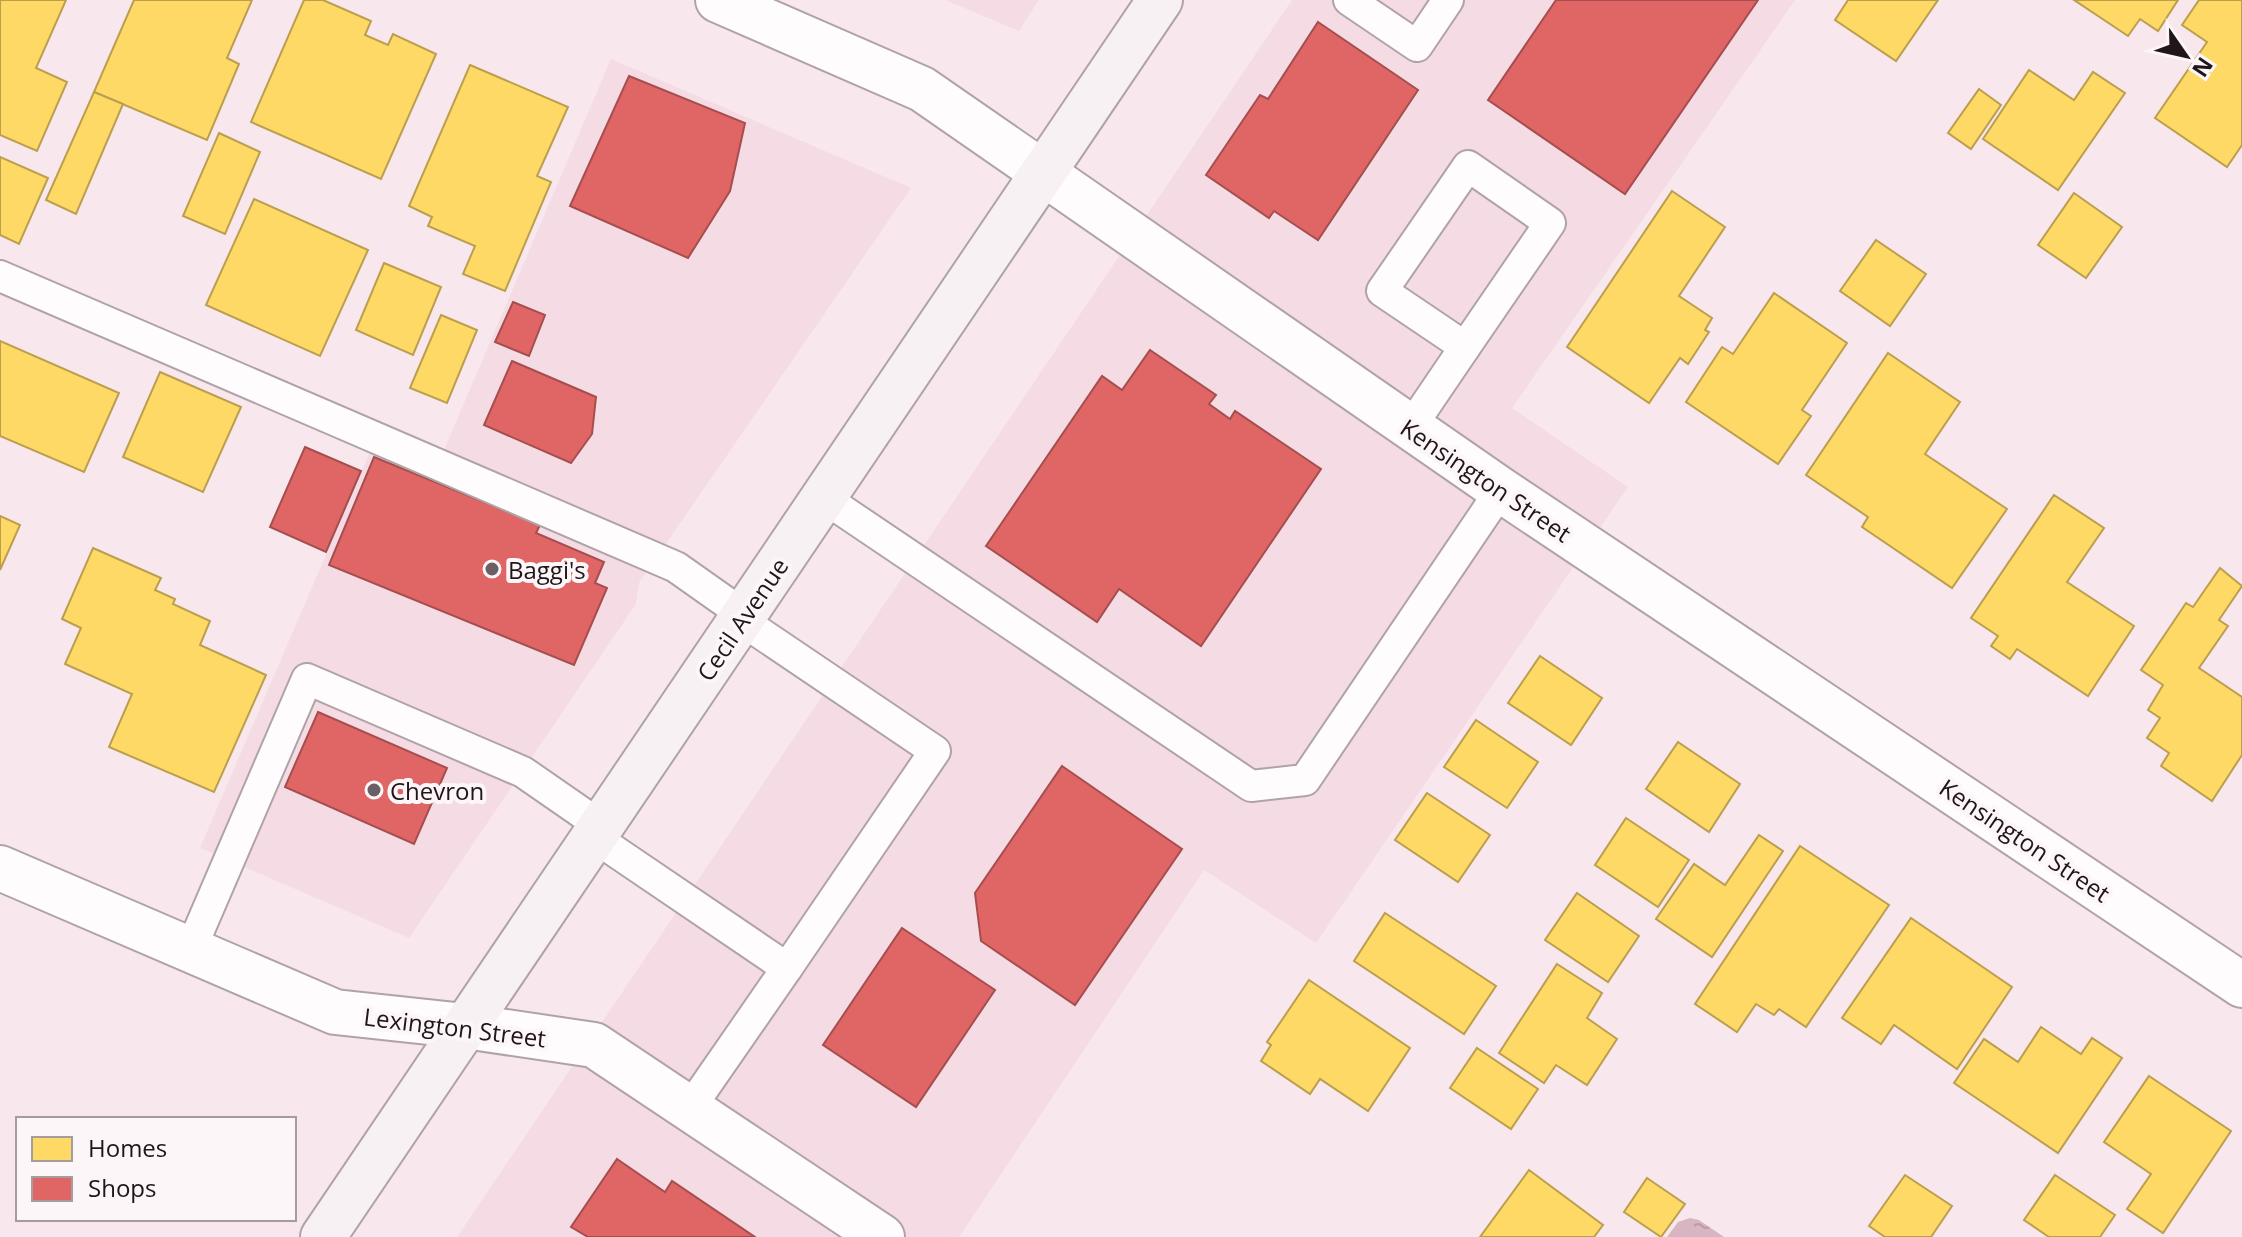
<svg xmlns="http://www.w3.org/2000/svg" width="2242" height="1237" font-family="'Open Sans',sans-serif">
<style>
.built{fill:#f5dbe3}
.water{fill:url(#water-ripples)}
.homes{fill:#ffd966;stroke:#bc9e4f;stroke-width:2}
.shops{fill:#e06666;stroke:#a64e4f;stroke-width:2}
.lines{fill:none;stroke-linecap:round;stroke-linejoin:round}
.service-casing{stroke:#b0a3a8;stroke-width:34}
.minor-casing{stroke:#b0a3a8;stroke-width:48}
.secondary-casing{stroke:#b0a3a8;stroke-width:48}
.service{stroke:#fefcfc;stroke-width:30}
.minor{stroke:#fefcfc;stroke-width:44}
.secondary{stroke:#f7f1f3;stroke-width:44}
.poi-dot{fill:#6c5f63;stroke:#fdf6f8;stroke-width:3}
.labels{text-anchor:middle;dominant-baseline:central;stroke-width:8;stroke-linejoin:round;paint-order:stroke}
.street-label{font-size:24px;fill:#201518;stroke:#fdf6f8}
.poi-label{font-size:24px;fill:#201518;stroke:#fdf6f8;text-anchor:start}
</style>
<defs>
<pattern id="water-ripples" width="26" height="14" patternUnits="userSpaceOnUse" patternTransform="scale(2)"><rect width="26" height="14" fill="#d8b6c1"/><path d="M2 4q2-2 4 0t4 0M15 11q2-2 4 0t4 0" fill="none" stroke="#b99ca5"/></pattern>
</defs>
<rect width="100%" height="100%" fill="#f8e8ed"/>
<g class="built">
<path d="M945 0H1039L1019 31Z"/>
<path d="M1292 0H1795L1512 408 1628 487 1316 943 1204 870 959 1237H457Z"/>
<path d="M611 59 911 188 639 583 636 604 409 938 200 848 376 438 438 464Z"/>
</g>
<path class="water" d="M1690 1218 1699 1220 1724 1237H1667L1678 1222Z"/>
<g class="homes">
<path d="M0 0H66L36 68 67 82 37 151 0 135Z"/>
<path d="M134 0H252L227 58 239 64 207 140 94 92Z"/>
<path d="M304 0H323L371 21 365 35 388 45 393 34 436 54 381 179 251 122Z"/>
<path d="M1848 0H1938L1896 61 1835 20Z"/>
<path d="M2074 0H2178L2158 31 2140 19 2128 36Z"/>
<path d="M2199 0H2242V145L2227 167 2155 118 2207 42 2182 25Z"/>
<path d="M470 65 568 107 537 176 551 182 505 291 463 274 475 246 428 226 432 217 409 206Z"/>
<path d="M2029 70 2074 100 2093 72 2125 93 2058 190 1983 139Z"/>
<path d="M1979 89 2001 105 1971 149 1948 133Z"/>
<path d="M94 92 123 104 76 214 46 200Z"/>
<path d="M219 133 260 152 225 234 183 216Z"/>
<path d="M0 157 48 178 19 244 0 235Z"/>
<path d="M1672 191 1725 227 1679 296 1712 318 1705 330 1709 332 1688 364 1680 358 1649 403 1567 347Z"/>
<path d="M2074 193 2122 227 2086 278 2038 245Z"/>
<path d="M254 199 368 250 320 356 206 305Z"/>
<path d="M1876 240 1926 274 1890 326 1840 291Z"/>
<path d="M384 263 441 287 413 355 356 330Z"/>
<path d="M1774 293 1847 343 1802 410 1811 416 1778 464 1686 402 1722 347 1733 354Z"/>
<path d="M441 315 477 330 447 403 410 388Z"/>
<path d="M0 341 119 393 84 472 0 436Z"/>
<path d="M1888 353 1960 402 1925 454 2007 509 1952 588 1862 527 1868 517 1806 475Z"/>
<path d="M160 372 241 407 203 492 123 457Z"/>
<path d="M2054 495 2104 528 2067 582 2134 626 2088 696 2017 649 2010 659 1991 646 1998 636 1971 618Z"/>
<path d="M0 516 20 525 0 570Z"/>
<path d="M93 548 161 578 155 590 175 599 173 604 210 621 200 645 266 675 214 792 109 747 132 694 65 664 81 628 62 619Z"/>
<path d="M2220 568 2242 586 2219 620 2228 626 2199 668 2242 697V755L2212 801 2161 766 2169 753 2147 738 2160 718 2148 710 2163 685 2141 670 2186 603 2193 607Z"/>
<path d="M1540 656 1602 698 1571 745 1508 703Z"/>
<path d="M1476 720 1538 762 1507 808 1444 767Z"/>
<path d="M1678 742 1740 784 1709 832 1646 789Z"/>
<path d="M1427 793 1490 835 1458 882 1395 840Z"/>
<path d="M1626 818 1689 860 1658 907 1595 865Z"/>
<path d="M1759 835 1783 851 1712 957 1656 919 1694 864 1725 885Z"/>
<path d="M1800 846 1889 905 1806 1027 1779 1009 1774 1015 1756 1004 1737 1032 1695 1004Z"/>
<path d="M1577 893 1639 936 1608 982 1545 940Z"/>
<path d="M1385 913 1496 986 1464 1034 1354 961Z"/>
<path d="M1911 918 2012 987 1957 1069 1894 1025 1881 1044 1842 1018Z"/>
<path d="M1557 964 1602 993 1587 1018 1617 1039 1587 1085 1556 1065 1544 1083 1499 1053Z"/>
<path d="M1309 980 1410 1048 1368 1111 1320 1079 1310 1094 1261 1061 1271 1045 1267 1042Z"/>
<path d="M2041 1027 2081 1054 2092 1038 2122 1058 2058 1153 1954 1083 1984 1039 2018 1062Z"/>
<path d="M1477 1048 1538 1089 1511 1129 1450 1088Z"/>
<path d="M2149 1076 2231 1131 2163 1233 2127 1209 2151 1174 2104 1142Z"/>
<path d="M1529 1170 1603 1225 1594 1237H1480Z"/>
<path d="M1905 1175 1952 1206 1931 1237H1885L1869 1226Z"/>
<path d="M2055 1175 2115 1215 2100 1237H2049L2024 1220Z"/>
<path d="M1647 1178 1685 1204 1661 1237 1624 1212Z"/>
</g>
<g class="shops">
<path d="M1556 0H1758L1625 194 1488 100Z"/>
<path d="M1318 22 1418 90 1318 240 1274 211 1269 218 1206 175 1260 95 1268 99Z"/>
<path d="M629 76 745 123 730 191 688 258 570 206Z"/>
<path d="M513 302 545 315 529 356 495 342Z"/>
<path d="M1150 350 1216 395 1209 404 1230 419 1235 411 1321 469 1201 646 1119 589 1097 622 986 546 1102 376 1122 390Z"/>
<path d="M512 361 596 397 592 434 571 463 484 425Z"/>
<path d="M305 447 361 471 326 552 270 527Z"/>
<path d="M374 457 540 525 536 533 604 562 595 583 607 588 574 665 329 565Z"/>
<path d="M318 712 447 768 414 844 285 787Z"/>
<path d="M1062 766 1182 849 1075 1005 981 941 975 893Z"/>
<path d="M902 928 995 990 916 1107 823 1045Z"/>
<path d="M617 1159 665 1192 672 1181 755 1237H588L571 1227Z"/>
</g>
<g class="lines">
<defs>
<g id="service">
<path d="M1349 0 1417 46 1448 0"/>
<path d="M1468 166 1550 223 1465 347 1382 291Z"/>
<path d="M0 276 676 567 744 615"/>
<path d="M1410 428 1465 347"/>
<path d="M824 498 1251 786 1305 780 1501 490"/>
<path d="M594 837 787 968 935 751 741 620"/>
<path d="M190 951 307 679 523 772 601 826"/>
<path d="M690 1108 787 968"/>
</g>
<g id="minor">
<path d="M718 0 922 89 1501 490 2242 985"/>
<path d="M0 868 335 1012 465 1026 594 1045 882 1237"/>
</g>
<path id="secondary" d="M323 1237 1160 0"/>
</defs>
<use href="#service" class="service-casing"/>
<use href="#minor" class="minor-casing"/>
<use href="#secondary" class="secondary-casing"/>
<use href="#service" class="service"/>
<use href="#minor" class="minor"/>
<use href="#secondary" class="secondary"/>
</g>
<g class="poi-dot">
<circle cx="492" cy="569" r="8"/>
<circle cx="374" cy="790" r="8"/>
</g>
<g class="labels">
<g class="street-label">
<text transform="translate(1486 480) rotate(34)">Kensington Street</text>
<text transform="translate(742 619) rotate(-56)">Cecil Avenue</text>
<text transform="translate(2025 840) rotate(34)">Kensington Street</text>
<text transform="translate(455 1027) rotate(7)">Lexington Street</text>
</g>
<g class="poi-label">
<text x="508" y="569">Baggi's</text>
<text x="390" y="790">Chevron</text>
</g>
</g>
<rect x="16" y="1117" width="280" height="104" fill="#fdf6f8" stroke="#a59c9e" stroke-width="2"/>
<rect x="32" y="1137" width="40" height="24" fill="#ffd966" stroke="#a59c9e" stroke-width="2"/>
<text x="88" y="1157" font-size="24" fill="#201518">Homes</text>
<rect x="32" y="1177" width="40" height="24" fill="#e06666" stroke="#a59c9e" stroke-width="2"/>
<text x="88" y="1197" font-size="24" fill="#201518">Shops</text>
<g transform="translate(2186 56) rotate(124)" stroke="#fdf6f8" stroke-width="6" paint-order="stroke">
<path d="M0-6L14 30L0 20L-14 30Z" fill="#201518"/>
<text y="-12" font-size="22" font-weight="bold" text-anchor="middle" fill="#201518">N</text>
</g>
</svg>
